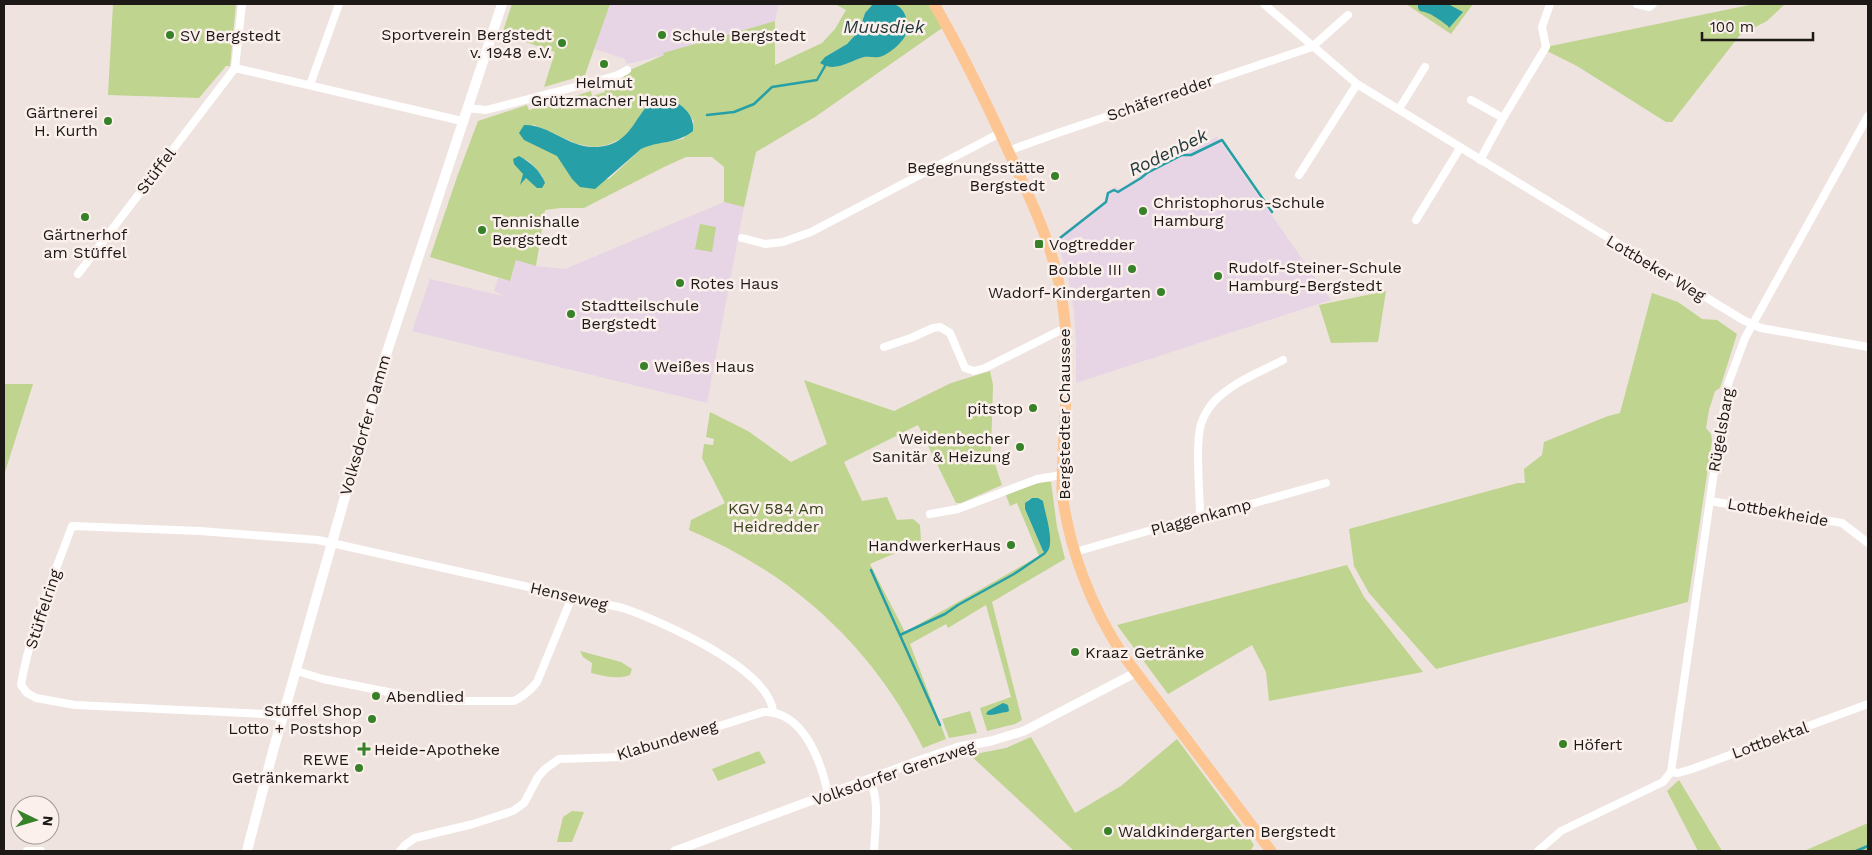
<svg xmlns="http://www.w3.org/2000/svg" width="1872" height="855" font-family="'Work Sans',sans-serif">
<style>
.education{fill:#e7d5e6}
.green{fill:#bfd48e;fill-rule:evenodd}
.water{fill:#269fa7}
.lines{fill:none;stroke-linecap:round;stroke-linejoin:round}
.stream{stroke:#269fa7;stroke-width:2.5}
.minor{stroke:#fff;stroke-width:8}
.tertiary{stroke:#fff;stroke-width:9}
.secondary{stroke:#fff;stroke-width:10}
.primary{stroke:#fcc591;stroke-width:11}
.poi-dot{fill:#378129;stroke:#fbf0ec;stroke-width:2}
.labels{text-anchor:middle;dominant-baseline:central;stroke-width:5;stroke-linejoin:round;paint-order:stroke}
.poi-label{font-size:16px;fill:#1c1917;stroke:#fbf0ec;text-anchor:start}
.street-label{font-size:16px;fill:#1c1917;stroke:#fbf0ec}
.park-label{font-size:16px;fill:#3a451d;stroke:#fbf0ec}
.water-label{font-size:18px;font-style:italic;fill:#1e3739;stroke:#fbf0ec}
</style>
<rect width="100%" height="100%" fill="#eee3df"/>
<g class="education">
<path d="M610 4H779L775 21 664 53 665 55 627 64 625 59 594 49Z"/>
<path d="M1217 137 1331 300 1076 383V343L1074 311 1067 272 1056 239 1104 202 1107 192 1115 187 1119 189 1140 177 1146 171Z"/>
<path d="M724 202 744 207 707 403 412 331 430 279 503 296 494 291 498 278 510 281 516 260 536 266 565 269Z"/>
</g>
<g class="green">
<path d="M113 4H236L230 66H226L199 98 108 95Z"/>
<path d="M512 4H610L585 75 544 87 555 52 502 34Z"/>
<path d="M835 4H873L865 13 859 31 847 44 825 57V66C839 69 851 60 864 57 869 56 875 57 880 57L903 10 894 4H931L945 26 815 117 756 152 744 207 724 202V167L712 157H686L664 167 584 208H561L545 210 536 266 516 260 510 281 430 257 457 177 478 121 527 105 529 110 591 91 592 96 605 92 603 82 664 55 663 53 775 21V65L822 43 835 29 846 10ZM656 98C677 101 683 103 694 122L683 139 649 145 641 149 609 179H572L557 155 532 124 577 144 594 147 607 145 625 137 644 110ZM519 156 530 162 543 177 526 178 521 184 523 174Z"/>
<path d="M1406 4H1473L1451 34Z"/>
<path d="M1754 4H1785L1767 21 1740 35 1672 122H1666L1577 66 1545 50 1546 47Z"/>
<path d="M700 224 716 227 712 252 695 249Z"/>
<path d="M1386 291 1378 342 1331 343 1319 305Z"/>
<path d="M1652 293 1678 302 1702 319 1717 320 1737 334 1720 388 1715 391 1709 410 1706 428 1711 434 1712 441 1688 602 1436 669 1369 593 1354 566 1349 529 1518 483H1525L1524 469 1542 455 1544 442 1608 416 1620 413Z"/>
<path d="M990 371 993 385 991 452 1002 485 961 503H956L918 425 844 462 862 501 887 497 897 520 913 519 920 525 921 542 870 564 905 632 1039 556 1017 503 1010 506 1006 495C1020 490 1037 481 1051 482L1057 527 1065 559 992 602 1022 720 1015 724 987 731 980 708 1011 697 986 605 948 628 946 624 910 644 946 739 923 748C872 646 793 574 689 530L691 520 725 503 702 458 704 444 713 445 714 439 706 437 710 412 748 431 791 462 827 444 804 380 894 411 951 383ZM1032 498 1043 551 1025 509C1024 503 1027 500 1032 498Z"/>
<path d="M4 384H33L4 475Z"/>
<path d="M1347 565 1364 597 1423 672 1269 701 1266 672 1252 645 1168 694 1117 625Z"/>
<path d="M580 651 621 662 632 669 630 675C618 680 604 676 591 673L592 663 583 657Z"/>
<path d="M970 711 977 733 949 738 942 719Z"/>
<path d="M1031 737 1075 813 1121 786 1177 739 1240 824 1254 845 1250 851H1074L970 755 1006 748Z"/>
<path d="M759 751 766 763 718 781 712 769Z"/>
<path d="M1679 780 1722 851H1698L1667 791Z"/>
<path d="M572 811 584 812 572 842H557L563 817Z"/>
<path d="M1868 823V851H1804Z"/>
</g>
<g class="water">
<path d="M873 4C879 4 887 2 893 4 906 7 910 24 905 36 902 43 887 56 879 57 874 58 869 56 864 57 849 61 835 73 820 63L825 57 847 44 859 31 865 13Z"/>
<path d="M1418 4H1448L1463 12 1449 28 1448 26C1440 20 1430 12 1420 11L1418 8Z"/>
<path d="M665 96C680 103 695 113 693 131 675 145 660 140 641 149L595 189 580 187 572 179 557 156 524 140 519 133 524 125C548 124 568 147 593 147 639 147 632 104 665 96Z"/>
<path d="M519 156C530 162 540 170 545 183L542 188H537L526 178 520 185 523 174 514 164 513 159Z"/>
<path d="M1032 498H1038L1043 501C1045 514 1056 545 1046 553L1043 551 1025 509V503Z"/>
<path d="M1003 703 1008 705 1009 711 1007 712C1000 712 992 717 986 714L988 711Z"/>
</g>
<g class="lines">
<g class="stream">
<path d="M707 115 734 112 754 104 772 87 817 80 825 66"/>
<path d="M1060 238 1106 202 1108 193 1114 190 1118 192 1141 178 1147 173 1182 155H1191L1222 140 1272 212"/>
<path d="M871 570 940 725"/>
<path d="M900 635 945 614 958 605 1014 574 1045 553"/>
<path d="M1856 851 1868 846"/>
</g>
<g class="minor">
<path d="M1264 4 1357 84 1743 320 1761 328 1868 347"/>
<path d="M1637 4 1649 7 1653 4"/>
<path d="M235 68 242 4"/>
<path d="M310 85 339 4"/>
<path d="M1471 100 1503 118"/>
<path d="M467 108 486 110 590 83 618 75 627 70"/>
<path d="M1399 109 1425 67"/>
<path d="M1008 151 1055 134 1312 47 1348 15"/>
<path d="M1480 160 1503 118 1546 47 1542 27 1550 4"/>
<path d="M1299 175 1357 84"/>
<path d="M1416 220 1460 148"/>
<path d="M742 238 765 244 783 242 811 232 1000 133"/>
<path d="M78 274 235 68 462 121"/>
<path d="M884 347 911 338 933 328 940 327 950 333 965 368 974 371 985 368 1065 328"/>
<path d="M1710 501 1842 523 1868 543"/>
<path d="M930 514 958 509 1037 479 1062 475"/>
<path d="M1200 516C1200 493 1195 445 1201 424 1204 414 1212 402 1220 396 1238 380 1262 371 1283 360"/>
<path d="M1075 552 1200 516 1237 508 1326 483"/>
<path d="M297 671 323 679 413 697 443 701H514C524 696 530 691 537 682L572 597"/>
<path d="M283 718 265 714 75 705 36 698 27 693 21 685C30 631 53 578 72 526L200 531 318 540 623 608C661 621 768 668 773 711"/>
<path d="M1671 772 1678 773 1692 769 1868 704"/>
<path d="M870 780C880 801 875 828 874 851"/>
<path d="M27 851H41"/>
<path d="M400 851 405 845 415 838 473 824 513 811 524 803 538 777 545 769 559 759 622 757 763 712C803 710 821 761 828 794"/>
<path d="M1538 851 1561 831 1663 782 1671 772 1713 479 1728 384 1745 338 1868 116"/>
</g>
<path class="tertiary" d="M675 851 918 761 959 747 991 741 1024 731 1135 673"/>
<path class="secondary" d="M247 851 273 751 380 373 502 4"/>
<path class="primary" d="M934 4C961 50 984 98 1006 146 1031 200 1058 254 1064 314 1071 373 1062 433 1062 492 1069 549 1091 607 1123 655L1271 851"/>
</g>
<g class="poi-dot">
<circle cx="170" cy="35" r="5"/>
<circle cx="662" cy="35" r="5"/>
<circle cx="562" cy="43" r="5"/>
<circle cx="604" cy="64" r="5"/>
<circle cx="108" cy="121" r="5"/>
<circle cx="1055" cy="176" r="5"/>
<circle cx="1143" cy="211" r="5"/>
<circle cx="85" cy="217" r="5"/>
<circle cx="482" cy="230" r="5"/>
<rect x="1034" y="239" width="10" height="10" rx="2.5"/>
<circle cx="1132" cy="269" r="5"/>
<circle cx="1218" cy="276" r="5"/>
<circle cx="680" cy="283" r="5"/>
<circle cx="1161" cy="292" r="5"/>
<circle cx="571" cy="314" r="5"/>
<circle cx="644" cy="366" r="5"/>
<circle cx="1033" cy="408" r="5"/>
<circle cx="1020" cy="447" r="5"/>
<circle cx="1011" cy="545" r="5"/>
<circle cx="1075" cy="652" r="5"/>
<circle cx="376" cy="696" r="5"/>
<circle cx="372" cy="719" r="5"/>
<circle cx="1563" cy="744" r="5"/>
<path d="M361.5 741.5h5v5h5v5h-5v5h-5v-5h-5v-5h5z"/>
<circle cx="359" cy="768" r="5"/>
<circle cx="1108" cy="831" r="5"/>
</g>
<g class="labels">
<g class="poi-label">
<text x="552" y="34" text-anchor="end">Sportverein Bergstedt<tspan x="552" dy="18">v. 1948 e.V.</tspan></text>
<text x="180" y="35">SV Bergstedt</text>
<text x="672" y="35">Schule Bergstedt</text>
<text x="604" y="82" text-anchor="middle">Helmut<tspan x="604" dy="18">Grützmacher Haus</tspan></text>
<text x="98" y="112" text-anchor="end">Gärtnerei<tspan x="98" dy="18">H. Kurth</tspan></text>
<text x="1045" y="167" text-anchor="end">Begegnungsstätte<tspan x="1045" dy="18">Bergstedt</tspan></text>
<text x="1153" y="202">Christophorus-Schule<tspan x="1153" dy="18">Hamburg</tspan></text>
<text x="492" y="221">Tennishalle<tspan x="492" dy="18">Bergstedt</tspan></text>
<text x="85" y="234" text-anchor="middle">Gärtnerhof<tspan x="85" dy="18">am Stüffel</tspan></text>
<text x="1049" y="244">Vogtredder</text>
<text x="1228" y="267">Rudolf-Steiner-Schule<tspan x="1228" dy="18">Hamburg-Bergstedt</tspan></text>
<text x="1122" y="269" text-anchor="end">Bobble III</text>
<text x="690" y="283">Rotes Haus</text>
<text x="1151" y="292" text-anchor="end">Wadorf-Kindergarten</text>
<text x="581" y="305">Stadtteilschule<tspan x="581" dy="18">Bergstedt</tspan></text>
<text x="654" y="366">Weißes Haus</text>
<text x="1023" y="408" text-anchor="end">pitstop</text>
<text x="1010" y="438" text-anchor="end">Weidenbecher<tspan x="1010" dy="18">Sanitär &amp; Heizung</tspan></text>
<text x="1001" y="545" text-anchor="end">HandwerkerHaus</text>
<text x="1085" y="652">Kraaz Getränke</text>
<text x="386" y="696">Abendlied</text>
<text x="362" y="710" text-anchor="end">Stüffel Shop<tspan x="362" dy="18">Lotto + Postshop</tspan></text>
<text x="1573" y="744">Höfert</text>
<text x="374" y="749">Heide-Apotheke</text>
<text x="349" y="759" text-anchor="end">REWE<tspan x="349" dy="18">Getränkemarkt</tspan></text>
<text x="1118" y="831">Waldkindergarten Bergstedt</text>
</g>
<g class="street-label">
<text transform="translate(1160 98) rotate(-19)">Schäferredder</text>
<text transform="translate(156 171) rotate(-53)">Stüffel</text>
<text transform="translate(1656 268) rotate(31)">Lottbeker Weg</text>
<text transform="translate(1064 414) rotate(-90)">Bergstedter Chaussee</text>
<text transform="translate(365 425) rotate(-74)">Volksdorfer Damm</text>
<text transform="translate(1721 430) rotate(-80)">Rügelsbarg</text>
<text transform="translate(1778 512) rotate(10)">Lottbekheide</text>
<text transform="translate(1201 517) rotate(-15)">Plaggenkamp</text>
<text transform="translate(569 596) rotate(13)">Henseweg</text>
<text transform="translate(43 609) rotate(-72)">Stüffelring</text>
<text transform="translate(667 740) rotate(-17)">Klabundeweg</text>
<text transform="translate(1770 740) rotate(-20)">Lottbektal</text>
<text transform="translate(894 773) rotate(-19)">Volksdorfer Grenzweg</text>
</g>
<g class="park-label">
<text x="776" y="508">KGV 584 Am<tspan x="776" dy="18">Heidredder</tspan></text>
</g>
<g class="water-label">
<text x="884" y="26">Muusdiek</text>
<text transform="translate(1168 152) rotate(-26)">Rodenbek</text>
</g>
</g>
<rect width="1872" height="855" fill="none" stroke="#1c1917" stroke-width="10"/>
<g transform="translate(35 820) rotate(95)"><circle r="24" fill="#fbf0ec" stroke="#a29a97"/>
<path d="M0-4L9 19L0 12L-9 19Z" fill="#378129"/>
<text y="-8" font-size="14" font-weight="bold" text-anchor="middle" fill="#1c1917">N</text>
</g>
<path d="M1702 32v8h111v-8" fill="none" stroke="#1c1917" stroke-width="2.5"/>
<text x="1710" y="32" font-size="15" fill="#1c1917" stroke="#fbf0ec" stroke-width="4" paint-order="stroke">100 m</text>
</svg>
